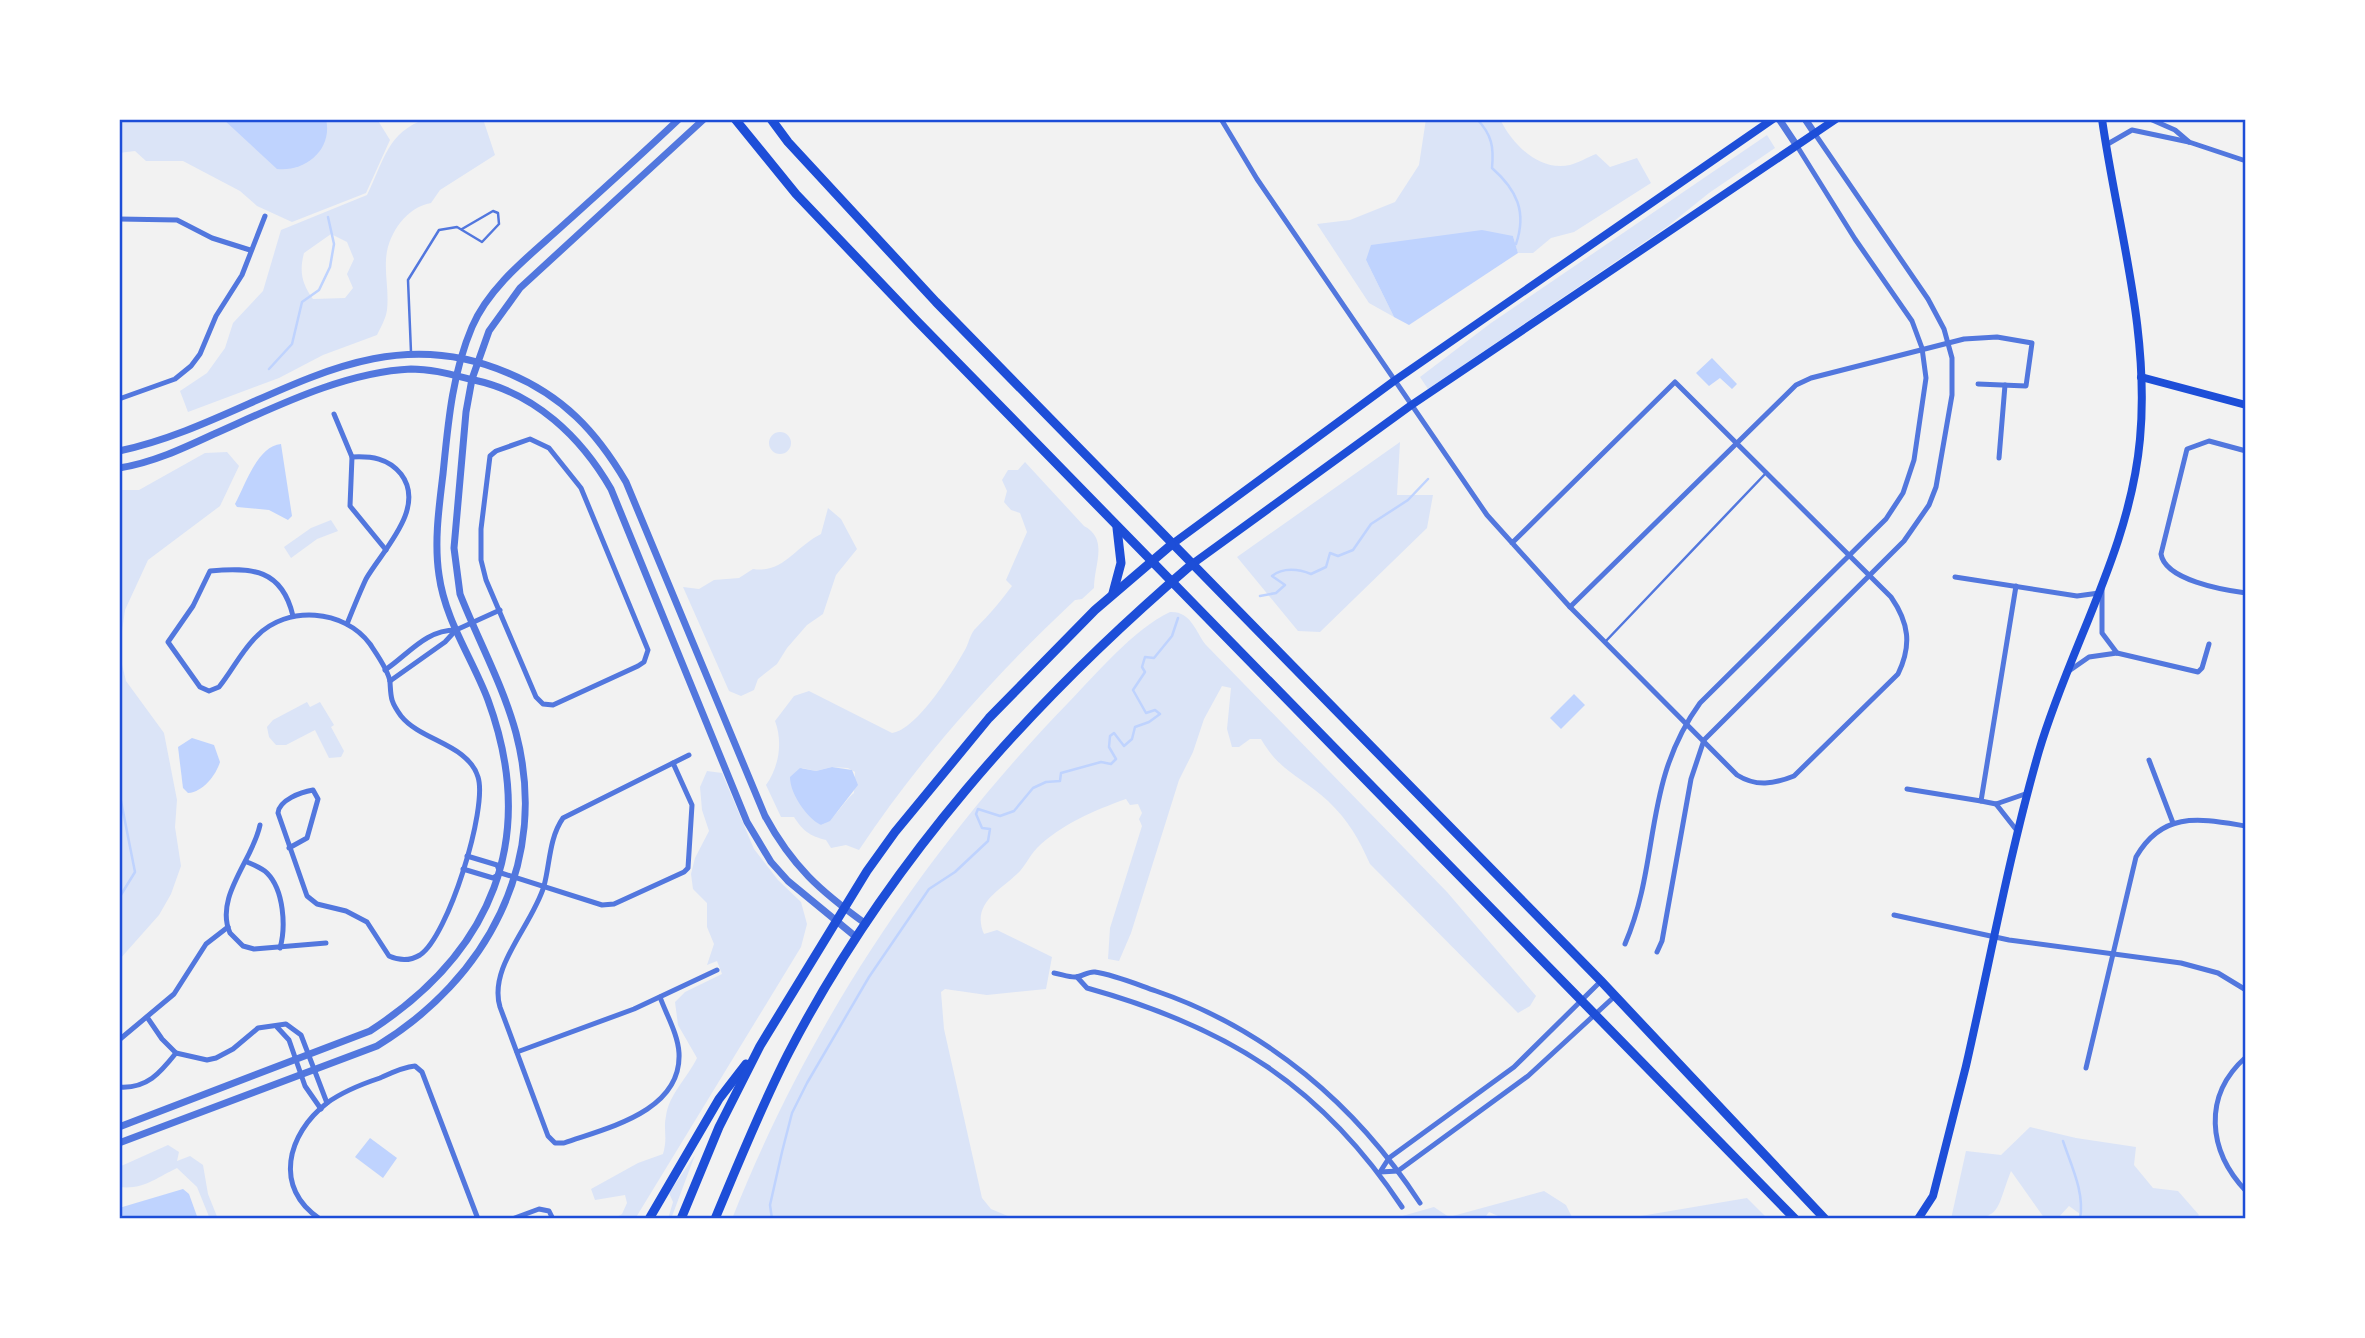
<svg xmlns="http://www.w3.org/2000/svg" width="2365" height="1338" font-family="'Varela Round',sans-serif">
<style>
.green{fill:#dbe4f7;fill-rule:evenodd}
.water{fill:#bfd3fe}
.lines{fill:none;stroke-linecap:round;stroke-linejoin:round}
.stream{stroke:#bfd3fe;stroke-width:2.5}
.service{stroke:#5277de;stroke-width:2.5}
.minor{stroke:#5277de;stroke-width:5}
.tertiary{stroke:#5277de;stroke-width:7}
.secondary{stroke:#1d4ed8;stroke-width:8}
.primary{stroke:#1d4ed8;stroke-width:9}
.neatline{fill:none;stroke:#1d4ed8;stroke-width:2.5}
</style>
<rect width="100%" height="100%" fill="#f2f2f2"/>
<g class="green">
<path d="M119 119H351L353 121 377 119 390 140 366 193 292 222 257 206 240 191 183 161H146L135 151 119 153Z"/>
<path d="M426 119H483L495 155 440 190 431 203C406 207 387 235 386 260 385 276 389 292 387 310 386 318 381 327 377 335L323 355 279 378 188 412 180 391 207 373 225 348 233 323 263 291 281 230 367 195C384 161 387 132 426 119ZM331 234 347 242 354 259 347 274 353 288 345 298 313 299C302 284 299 272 304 253Z"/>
<path d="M1426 119H1500C1512 144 1539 172 1570 165 1578 163 1588 157 1596 154L1610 167 1637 158 1651 183 1574 232 1551 238 1533 253H1518L1513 236 1366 260 1394 317 1369 303 1317 224 1350 220 1395 202 1419 165Z"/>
<path d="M1767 135 1775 148 1709 193 1668 226 1428 389 1420 377 1491 323Z"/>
<circle cx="780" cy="443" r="11"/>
<path d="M1400 442 1397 495H1433L1427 528 1320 632 1298 631 1237 557Z"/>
<path d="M227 452 239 466 220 506 148 560 125 610 119 652 126 681 164 733 177 800 175 827 181 866 171 894 159 915 119 960V490H139L205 453Z"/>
<path d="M1025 462 1084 526C1109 539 1094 565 1094 588L1082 599 1075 600C995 675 920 758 859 850L846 845 831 848 826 840C810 836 803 831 794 817H781L766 785C779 767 783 742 775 721L794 696 809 691 892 733C917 730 954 670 966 648 969 642 971 632 976 628 989 615 1000 602 1012 586L1006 580 1027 532 1020 513 1011 510 1004 502 1007 491 1002 480 1008 470H1018ZM832 767 848 768 855 772 854 793C843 802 834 821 821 825L811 817 802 768 816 771Z"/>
<path d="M828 508 841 519 857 549 836 575 823 614 807 625 787 648 777 664 758 679 754 690 741 696 729 691 683 587 699 589 714 580 739 578 753 569C783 574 796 546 821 534Z"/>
<path d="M331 520 338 531 317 539 291 558 284 547 311 528Z"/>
<path d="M1170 612C1191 611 1195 631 1206 645L1447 892 1536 996 1530 1006 1518 1013 1370 864C1359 839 1348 820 1328 801 1302 777 1280 772 1261 739H1250L1239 747H1232L1227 729 1231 688 1222 686 1204 719 1193 752 1179 780 1131 933 1119 961 1108 959 1110 928 1142 826 1139 819 1142 813 1138 804 1130 805 1126 799C1095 810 1060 825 1037 848 1029 856 1025 867 1017 874 999 891 971 904 984 934L997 930 1052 957 1046 989 987 995 945 989 941 992 944 1029 982 1198 991 1209 1015 1219H732C808 1026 924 852 1068 703 1096 674 1134 629 1170 612Z"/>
<path d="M307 702 310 707 320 702 334 725 331 727 344 751 341 757 329 758 315 730 286 745H276L269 737 267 727 273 720Z"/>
<path d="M707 771 722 773 754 849 778 880 801 902 807 924 801 947 635 1219H613L622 1214 627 1203 625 1195 595 1200 591 1189 638 1163 663 1154C668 1137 663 1131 666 1116 669 1094 688 1077 697 1058L678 1025 675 1002 685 992 722 974 717 961 707 965 714 944 707 927V903L693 889 691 874 695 858 709 831 702 810 700 787Z"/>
<path d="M2030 1127 2076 1138 2136 1147 2134 1165 2153 1188 2178 1191 2199 1215 2195 1219H2087L2069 1206 2057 1219H2045L2011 1171C1994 1215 2003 1219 1951 1219L1966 1151 2001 1155Z"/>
<path d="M168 1145 179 1152 177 1161 190 1156 203 1165 208 1194 218 1219H210L197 1187 177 1168C156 1178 143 1190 119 1187V1167Z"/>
<path d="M695 1155 671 1219H668L673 1202 669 1193Z"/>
<path d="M1544 1191 1566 1205 1573 1219H1505L1489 1212 1484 1219H1392L1434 1207 1449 1217Z"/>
<path d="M1747 1198 1768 1219H1623Z"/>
</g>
<g class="water">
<path d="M223 119H326C333 149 306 172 277 169Z"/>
<path d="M1482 230 1513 236 1518 253 1409 325 1394 317 1366 260 1371 245Z"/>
<path d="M1712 358 1737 384 1732 389 1720 378 1709 386 1696 373Z"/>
<path d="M281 444 292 516 288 520 269 510 237 507 235 504C245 486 257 446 281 444Z"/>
<path d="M1574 694 1585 705 1561 729 1550 718Z"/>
<path d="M192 738 214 745 220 762C216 775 203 792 188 793L183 788 178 747Z"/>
<path d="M832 767 852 770 858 785 830 821 821 825C807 818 790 794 790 777L800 768 816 771Z"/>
<path d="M370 1138 397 1158 383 1178 355 1157Z"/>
<path d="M183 1189 189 1194 198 1219H144L119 1215V1208Z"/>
</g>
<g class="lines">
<g class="stream">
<path d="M1477 119C1492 135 1494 147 1492 168 1517 190 1527 212 1516 244"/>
<path d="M269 369 292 344 302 302 319 290 330 267 334 244 328 217"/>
<path d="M1260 596 1276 593 1285 585 1272 576C1283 567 1299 569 1311 574L1326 567 1330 553 1338 556 1353 550 1371 524 1408 500 1428 479"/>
<path d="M119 791 135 872 119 898"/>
<path d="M2063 1141C2071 1165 2085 1193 2080 1219"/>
<path d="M772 1219 770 1205 782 1152 792 1113 807 1083 869 977 929 889 955 872 988 841 990 829 982 828 976 814 978 809 1000 816 1014 811 1033 788 1046 782 1060 781 1061 773 1101 762 1111 764 1116 759 1109 747 1110 736 1114 733 1124 746 1132 739 1135 727 1149 722 1160 714 1155 710 1146 713 1133 690 1145 672 1142 667 1145 657 1154 658 1172 636 1178 618"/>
</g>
<g class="service">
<path d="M411 352 408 280 439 230 457 227 482 242 499 224 498 213 493 211 462 229"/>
<path d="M1605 642 1766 473"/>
</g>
<g class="minor">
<path d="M1221 119 1257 179 1487 515 1570 607 1737 775C1756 787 1774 784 1794 776L1898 674C1912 645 1909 623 1891 597L1675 382 1512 543"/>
<path d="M2150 119 2175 130 2189 142"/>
<path d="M2106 145 2132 130 2189 142 2246 161"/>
<path d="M119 219 177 220 212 238 250 250"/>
<path d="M119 399 175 379 191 366 200 354 216 316 242 275 265 216"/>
<path d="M334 414 352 457 350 506 386 550"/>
<path d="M530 439 549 448 581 488 648 650 644 662 638 666 553 705 543 704 536 697 486 580 481 560V529L490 456 496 451Z"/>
<path d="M2246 451 2209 441 2187 449 2161 554C2165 580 2223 590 2246 593"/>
<path d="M1999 458 2005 385"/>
<path d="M1955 577 2077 596 2099 593"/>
<path d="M2102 588V633L2117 653"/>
<path d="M1570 607 1796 385 1811 378 1964 339 1997 337 2032 343 2026 386 1978 384"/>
<path d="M347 624C353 609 359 594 366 579 382 551 427 508 401 474 388 458 371 456 352 457"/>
<path d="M385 670C409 654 425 630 456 630"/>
<path d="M2066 673 2089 657 2117 653 2198 672 2202 668 2209 644"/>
<path d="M390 681 445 642 456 630 500 610"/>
<path d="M2149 760 2173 823"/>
<path d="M1907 789 1981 801 2016 586"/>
<path d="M1981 801 1996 804 2028 793"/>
<path d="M1996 804 2018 832"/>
<path d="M260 825C253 860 214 897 230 933L243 946 254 949 326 943"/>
<path d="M289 848 307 838 318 799 313 790C301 792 279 800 278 813L307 896 317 904 346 911 367 922 389 956C400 961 410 961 420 955 448 937 488 808 478 777 468 744 421 741 401 716 390 701 391 697 390 682 389 671 376 653 370 644 344 609 287 605 257 636 242 650 232 671 219 687L209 691 200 687 168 642 193 606 210 571C252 567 282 569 293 616"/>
<path d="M467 856 497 865 499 870"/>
<path d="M247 862C254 865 262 868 267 873 284 890 286 927 280 948"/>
<path d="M463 869 493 878 498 875"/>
<path d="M501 873 602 905 614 904 684 872 688 868 692 805 673 763"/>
<path d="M1894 915 2009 940 2181 963 2218 973 2246 990"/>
<path d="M1625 944C1661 860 1642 783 1700 703L1886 519 1903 493 1914 460 1926 378 1922 348 1912 321 1855 239 1797 146"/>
<path d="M1657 952 1662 941 1691 779 1704 740 1904 541 1929 505 1936 487 1952 395V358L1944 329 1928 299 1815 134"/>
<path d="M1054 973C1061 974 1068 977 1075 977 1082 977 1088 971 1095 972 1115 975 1136 984 1156 991 1267 1029 1356 1105 1420 1203"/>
<path d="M1077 977 1087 988C1227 1027 1321 1085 1402 1207"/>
<path d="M660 997C666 1014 678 1034 679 1053 682 1112 606 1128 564 1143H555L548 1136 500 1007C488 967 532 926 544 886 550 864 549 838 563 818L689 755"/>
<path d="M147 1017 162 1039 176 1053"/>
<path d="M277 1027 289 1040 305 1086 321 1109"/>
<path d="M119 1040 174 994 206 944 228 927"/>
<path d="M517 1052 634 1009 717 970"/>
<path d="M2246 1057C2202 1096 2208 1151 2246 1191"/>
<path d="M2086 1068 2136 857C2163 810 2201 819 2246 826"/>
<path d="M119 1087C147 1089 160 1073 176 1053L207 1060 216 1058 233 1049 258 1028 286 1024 301 1035 327 1103"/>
<path d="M1380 1172 1398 1171 1528 1076 1615 996"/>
<path d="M1380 1172 1389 1158 1514 1067 1601 981"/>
<path d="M320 1219C273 1188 287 1134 327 1103 342 1092 362 1084 380 1078 391 1073 403 1067 415 1066L422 1072 478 1219"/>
<path d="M512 1219 539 1209 549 1211 553 1219"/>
</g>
<g class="tertiary">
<path d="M1779 119 1797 146"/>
<path d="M1805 119 1815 134"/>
<path d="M119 451C256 422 363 310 508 373 563 396 596 431 626 482L765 816C792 866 820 891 866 924"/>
<path d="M119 468C152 463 184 448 214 434 275 407 344 372 411 369 433 369 453 375 474 380 535 393 581 437 611 489L747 822 771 862 788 881 856 937"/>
<path d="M119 1127 370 1031C492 952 539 839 488 700 472 658 445 620 439 575 434 542 439 507 443 474 448 424 452 374 472 327 489 287 529 256 560 228 600 192 640 156 679 119"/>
<path d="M119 1143 377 1046C487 979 550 862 516 733 503 685 478 640 460 594L454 548 466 412 472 379 489 331 520 288 704 119"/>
</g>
<g class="secondary">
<path d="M2141 377 2246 405"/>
<path d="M1171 545 1394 381 1773 119"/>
<path d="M1191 565 1410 406 1836 119"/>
<path d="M1918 1219 1933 1196C1944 1152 1955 1109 1966 1066 1990 961 2009 855 2039 751 2070 646 2130 550 2140 439 2150 330 2117 225 2102 119"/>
</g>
<g class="primary">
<path d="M735 119 796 194 917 321 1795 1219"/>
<path d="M771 119 788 142 936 302 1601 981 1825 1219"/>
<path d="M1113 593 1121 563 1117 528"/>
<path d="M649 1219 719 1099 746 1064"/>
<path d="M681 1219 719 1127 760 1046 867 871 895 832 989 718 1095 610 1171 545"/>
<path d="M715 1219C738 1164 761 1107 788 1054 887 863 1029 704 1191 565"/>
</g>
</g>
<rect width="2365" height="1338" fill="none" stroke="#ffffff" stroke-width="242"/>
<rect x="121" y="121" width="2123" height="1096" class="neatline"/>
</svg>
